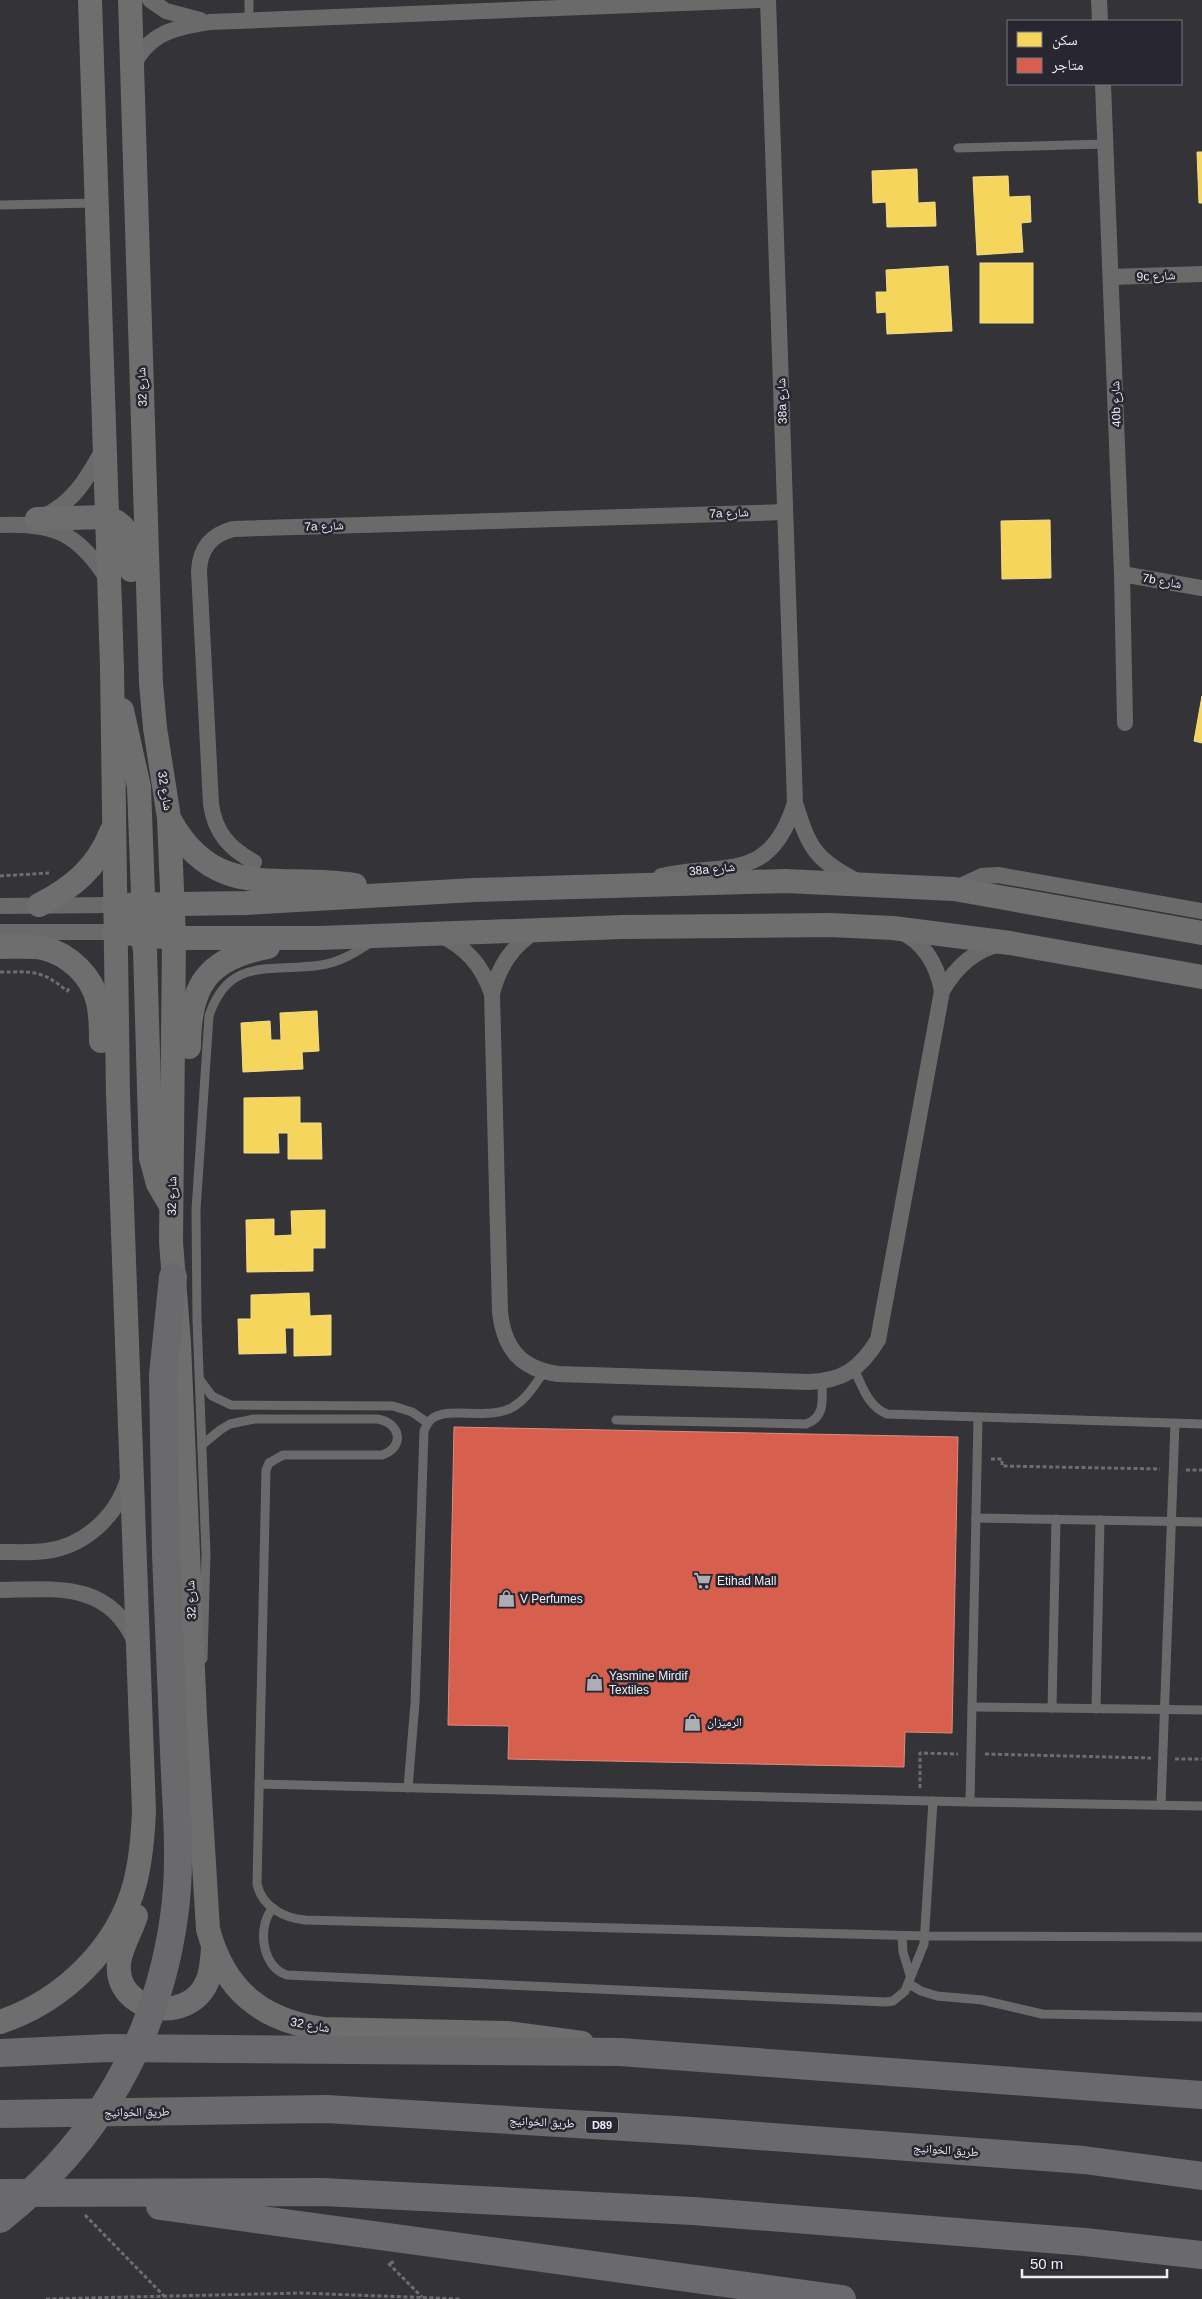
<svg xmlns="http://www.w3.org/2000/svg" width="1202" height="2299" font-family="Arial,'Noto Naskh Arabic',sans-serif">
<style>
.homes{fill:#f6d55c;stroke:#f4dc8a}
.shops{fill:#d6604d;stroke:#de8b7f}
.lines{fill:none;stroke-linecap:round;stroke-linejoin:round}
.path{stroke:#6e6e6f;stroke-width:3;stroke-dasharray:4 2.5;stroke-linecap:butt}
.lane{stroke:#6b6a6b;stroke-width:9}
.street{stroke:#6b6a6b;stroke-width:16}
.secondary{stroke:#6e6e6e;stroke-width:24}
.highway{stroke:#6a696b;stroke-width:28}
.highway-bridge{stroke:#6a696b;stroke-width:28}
.labels{text-anchor:middle;dominant-baseline:central;stroke-width:5;stroke-linejoin:round;paint-order:stroke}
.shield{fill:#282631;stroke:#b4b2ba;stroke-width:1}
.shield-label{font-size:11px;font-weight:bold;fill:#f0eef5}
.street-label{font-size:12px;fill:#f0eef5;stroke:#282631}
.poi-label{font-size:12px;fill:#f0eef5;stroke:#282631;text-anchor:start}
</style>
<rect width="100%" height="100%" fill="#333338"/>
<g class="homes">
<path d="M1197 152H1202V203H1199Z"/>
<path d="M917 169 918 203 935 202 936 226 887 227 886 202 873 203 872 171Z"/>
<path d="M1008 176 1009 197 1030 196 1031 222 1021 223 1023 252 977 255 973 177Z"/>
<rect x="980" y="263" width="53" height="60"/>
<path d="M948 266 952 331 887 334 886 312 877 313 876 292H887L886 270Z"/>
<path d="M1050 520 1051 578 1002 579 1001 521Z"/>
<path d="M1202 696V743L1194 741Z"/>
<path d="M317 1011 319 1051 302 1052 303 1069 243 1072 241 1023 270 1021 271 1040H281L280 1013Z"/>
<path d="M300 1097V1123H321L322 1159H288V1133H278L279 1153H244V1098Z"/>
<path d="M325 1210V1248H313V1271L247 1272 246 1220 274 1219V1236L292 1235 291 1211Z"/>
<path d="M309 1293 310 1316 331 1315V1355L294 1356V1328H285L286 1353 239 1354 238 1319H251V1295Z"/>
</g>
<path class="shops" d="M454 1427 958 1437 952 1733 905 1732 904 1767 508 1759 509 1726 448 1725Z"/>
<g class="lines">
<g class="path">
<path d="M0 876 49 873"/>
<path d="M0 972C32 972 41 969 67 991L70 988"/>
<path d="M991 1459H1002V1466L1160 1469"/>
<path d="M1186 1470H1202"/>
<path d="M985 1754 1151 1758"/>
<path d="M1175 1759H1202"/>
<path d="M920 1788V1753L958 1754"/>
<path d="M85 2215 167 2299"/>
<path d="M394 2262 388 2263 422 2297"/>
<path d="M46 2299 300 2293 461 2299"/>
</g>
<g class="lane">
<path d="M249 0V20"/>
<path d="M958 148 1105 144"/>
<path d="M0 205 95 203"/>
<path d="M854 1369C863 1388 868 1406 887 1414L1202 1424"/>
<path d="M200 1380 212 1396 231 1405 393 1406 412 1412 428 1423"/>
<path d="M616 1420 806 1424C826 1417 822 1399 822 1381"/>
<path d="M202 1445 220 1430 230 1424 254 1419H377C400 1422 406 1447 382 1455H283L269 1463 266 1470 257 1884C262 1907 284 1918 305 1920L925 1936 1202 1937"/>
<path d="M976 1518 1202 1522"/>
<path d="M203 1659 206 1554 197 1320 196 1210 209 1016C229 955 272 973 321 965 340 962 355 953 370 943"/>
<path d="M972 1707 1202 1710"/>
<path d="M1052 1708 1056 1519"/>
<path d="M1096 1709 1100 1520"/>
<path d="M259 1784 970 1802 1202 1806"/>
<path d="M408 1788 415 1703 424 1431C426 1426 428 1421 433 1418 450 1406 490 1421 513 1407 527 1399 535 1384 544 1372"/>
<path d="M970 1802 978 1418"/>
<path d="M1161 1805 1175 1423"/>
<path d="M273 1908C257 1925 261 1967 287 1975L886 2002 893 2001 905 1991 924 1944 933 1801"/>
<path d="M902 1936 903 1952 910 1975"/>
<path d="M909 1984 921 1991 937 1996 982 2000 1042 2014 1202 2017"/>
</g>
<g class="street">
<path d="M150 0 166 11 200 20"/>
<path d="M768 0 795 803C809 848 815 860 859 882"/>
<path d="M1099 0 1100 21"/>
<path d="M132 68C149 32 174 28 210 22L759 0"/>
<path d="M1103 84 1122 574 1125 723"/>
<path d="M1111 277 1202 274"/>
<path d="M42 517C74 503 88 477 104 448"/>
<path d="M0 525C55 523 78 533 108 580"/>
<path d="M1122 574 1202 588"/>
<path d="M254 862C229 848 215 833 211 804L199 571C200 548 211 535 233 529L785 512"/>
<path d="M661 876C727 862 770 883 795 803"/>
<path d="M954 889 982 876 998 875 1202 911"/>
<path d="M0 906 114 905"/>
<path d="M536 931C512 946 499 966 492 994L500 1312C504 1349 521 1369 558 1374L808 1382C843 1381 860 1369 878 1340L942 991C956 967 975 949 1002 944"/>
<path d="M899 931C924 942 937 965 942 991"/>
<path d="M0 932H114"/>
<path d="M438 934C466 947 482 965 492 994"/>
<path d="M0 1552C15 1552 31 1553 46 1551 85 1546 117 1516 128 1479"/>
<path d="M0 1590C55 1589 109 1581 135 1642"/>
</g>
<g class="secondary">
<path d="M130 0 151 683 155 728 169 818 174 938 171 1242 179 1343 195 1717 208 1929C224 1990 261 2020 323 2029L507 2033 582 2043"/>
<path d="M37 519 106 517C134 526 130 545 131 570"/>
<path d="M122 710 139 787 143 894 146 905 153 918"/>
<path d="M170 820C215 902 279 873 355 885"/>
<path d="M39 905C72 888 97 868 111 832"/>
<path d="M114 905 246 903 474 890 785 881 954 889 1202 933"/>
<path d="M135 922 142 935 145 950 151 1158 158 1184 171 1206"/>
<path d="M114 932 174 938H319L623 927 830 925 893 928 1010 943 1202 977"/>
<path d="M0 947C14 947 29 946 43 948 69 954 92 976 98 1002 101 1015 101 1029 101 1041"/>
<path d="M189 1047C189 986 207 958 268 947"/>
<path d="M136 1916C131 1932 121 1947 119 1963 114 2012 188 2026 207 1982 212 1971 212 1959 213 1948"/>
<path d="M0 2022C63 2001 118 1948 135 1883 141 1859 143 1835 144 1811L118 1095 112 667 90 0"/>
</g>
<g class="highway">
<path d="M166 1554 163 1375 173 1277"/>
<path d="M0 2053 108 2048 620 2052 1202 2095"/>
<path d="M0 2114 326 2109 691 2131 1084 2160 1202 2176"/>
<path d="M0 2193 323 2192 693 2211 1085 2242 1202 2255"/>
<path d="M160 2206 842 2299"/>
</g>
<path class="highway-bridge" d="M0 2219C97 2142 157 2039 174 1917 182 1862 176 1805 174 1751 171 1685 169 1620 166 1554"/>
</g>
<defs>
<symbol id="supermarket-bare" viewBox="-9 -9 18 18"><path d="M-6-5.5h2.5l.6 2H6L4.5 2H-2.5L-4.4-4H-6ZM-1.5 3.2a1.3 1.3 0 1 0 .1 0ZM3 3.2a1.3 1.3 0 1 0 .1 0Z" fill="#aeadb3" stroke="#282631" stroke-width="2.5" paint-order="stroke"/></symbol>
<symbol id="shop-bare" viewBox="-9 -9 18 18"><path d="M-5-2.5h2.3a2.7 3.5 0 0 1 5.4 0H5L5.5 6h-11ZM-1.5-2.5h3a1.5 2.3 0 0 0-3 0Z" fill="#aeadb3" stroke="#282631" stroke-width="2.5" paint-order="stroke"/></symbol>
</defs>
<g fill-rule="evenodd">
<use href="#supermarket-bare" x="690" y="1568" width="25" height="25"/>
<use href="#shop-bare" x="494" y="1586" width="25" height="25"/>
<use href="#shop-bare" x="582" y="1670" width="25" height="25"/>
<use href="#shop-bare" x="680" y="1710" width="25" height="25"/>
</g>
<g class="labels">
<rect class="shield" x="586" y="2116.5" width="32" height="17" rx="4"/>
<g class="shield-label">
<text x="602" y="2125">D89</text>
</g>
<g class="street-label">
<text transform="translate(1156 276) rotate(-2)">9c شارع</text>
<text transform="translate(142 387) rotate(-92)">شارع 32</text>
<text transform="translate(782 401) rotate(-92)">38a شارع</text>
<text transform="translate(1116 404) rotate(-92)">40b شارع</text>
<text transform="translate(729 513) rotate(-2)">7a شارع</text>
<text transform="translate(324 526) rotate(-2)">7a شارع</text>
<text transform="translate(1162 581) rotate(10)">7b شارع</text>
<text transform="translate(165 791) rotate(81)">شارع 32</text>
<text transform="translate(712 869) rotate(-6)">38a شارع</text>
<text transform="translate(172 1196) rotate(-89)">شارع 32</text>
<text transform="translate(191 1600) rotate(-92)">شارع 32</text>
<text transform="translate(310 2025) rotate(10)">شارع 32</text>
<text transform="translate(137 2112) rotate(-1)">طريق الخوانيج</text>
<text transform="translate(542 2122) rotate(3)">طريق الخوانيج</text>
<text transform="translate(946 2150) rotate(4)">طريق الخوانيج</text>
</g>
<g class="poi-label">
<text x="717" y="1581">Etihad Mall</text>
<text x="520" y="1599">V Perfumes</text>
<text x="609" y="1676">Yasmine Mirdif<tspan x="609" dy="14">Textiles</tspan></text>
<text x="707" y="1722">الرميزان</text>
</g>
</g>
<rect x="1007" y="20" width="175" height="65" fill="#282631" stroke="#78767f"/>
<rect x="1017" y="32" width="25" height="15" fill="#f6d55c" stroke="#78767f"/>
<text x="1052" y="45" font-size="15" fill="#f0eef5">سكن</text>
<rect x="1017" y="58" width="25" height="15" fill="#d6604d" stroke="#78767f"/>
<text x="1052" y="70" font-size="15" fill="#f0eef5">متاجر</text>
<path d="M1022 2269v8h145v-8" fill="none" stroke="#f0eef5" stroke-width="2.5"/>
<text x="1030" y="2269" font-size="15" fill="#f0eef5" stroke="#282631" stroke-width="4" paint-order="stroke">50 m</text>
</svg>
